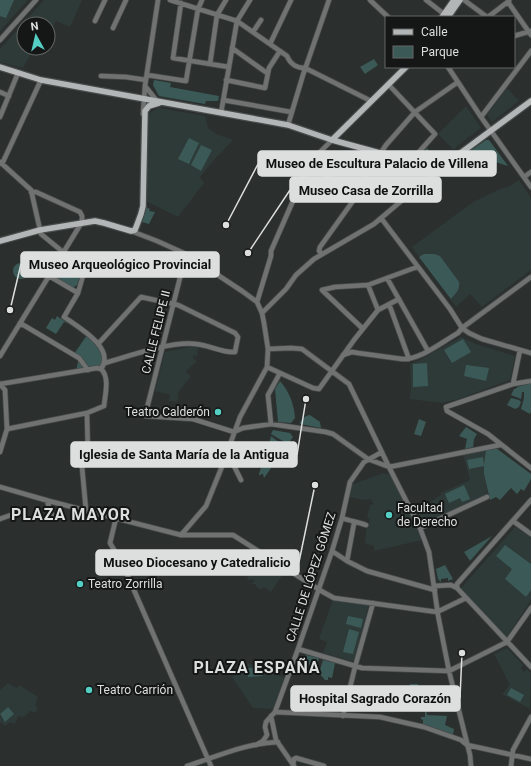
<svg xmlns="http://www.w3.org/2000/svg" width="531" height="766" font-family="Roboto,sans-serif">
<rect width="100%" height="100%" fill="#2b2f2e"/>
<path fill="#2e3a38" d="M0 0H28L0 31Z
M44 0H82L70 27 56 21 48 35V24H24V48H34L23 68 0 62V49Z
M507 88 519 101 492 122 487 115Z
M466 106 481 128 457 146 454 150 438 134Z
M159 108 205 116 208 128 216 134 233 140 219 155H218L200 177 204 183 178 217 146 201 149 113Z
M519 180 531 198V270L482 307 470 294 456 307 412 247 473 202 500 189 508 187Z
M461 337 476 344 515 356 510 380 456 400 442 403 410 399 411 384 410 364 420 360Z
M189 347H198L197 356 193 355V357L197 362 190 367 186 372 191 376 177 394 179 396 177 402 169 401 170 395 155 391 165 352Z
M486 450 484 474 488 495 421 524 417 515 421 513 420 511 425 509 424 506 441 495 440 493 470 480 463 454Z
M383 473 390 475 417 526 422 540 374 551V546L365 543 367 523 369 524 370 519 367 518 370 505 373 504 371 499 363 500 349 497 351 485Z
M515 527 531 538V600L506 638 461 588Z
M263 556 285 571 271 592 264 587 261 590 257 587 255 584 253 585 252 583 255 581 251 579 249 580 247 578 248 575 246 574Z
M333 599 369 604 354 660 352 661 323 653 327 642 319 639Z
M507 648 523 665 521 668 524 672 527 669 531 674 530 709 502 694 510 685 494 654Z
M256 661 263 668 264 667 284 678 273 709 253 708 232 677 248 663 252 665Z
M6 682 17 688 19 685 38 697 35 706 38 707 36 713 30 711 24 717 18 716 15 724 10 722 5 726 1 722 0 723V716L5 721 8 707 0 714V690L7 684Z"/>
<path fill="#3b5a57" d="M0 0H14L6 18 0 16Z
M374 59 378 65 365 74 360 67Z
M154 80 171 83 170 87 219 96 218 101H206L205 104 159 96 153 85Z
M189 138 199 143 189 164 178 159Z
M486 140H489L508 166 467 153Z
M201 145 212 150 201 171 191 165Z
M427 148 438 163 418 158Z
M146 207 150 209 149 211 155 212 149 224 142 222Z
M424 254H434L440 256 459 282C460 290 456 293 451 299L419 257Z
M66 256 84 266 77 285 73 288 54 277Z
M13 271a8 8 0 1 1 16 0a8 8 0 1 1-16 0Z
M57 316 67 323 64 322 56 334 46 328 52 318 55 320Z
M87 335 95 341 104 359 101 367 76 371 79 357 74 354Z
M463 339 471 352 452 363 444 350Z
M427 363 428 386 413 387V364Z
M466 365 489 368 486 381 464 376Z
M280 381C289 391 294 404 295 418L291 423 278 422 275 389Z
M531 383V411L530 414 521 409 524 398V392H522L521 399 511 395 514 389 517 388V387Z
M511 398 519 400 521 402 519 407 515 409 507 405Z
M310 415 320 422 321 428 300 424C300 420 306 415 310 415Z
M419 419 426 422 421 436 414 434Z
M466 427 477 434 474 439 473 447 465 449 467 439 459 436Z
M273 430 290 433 293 437 288 444 271 434Z
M271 436 285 447 277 459 267 453Z
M496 448 531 474V479L524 491 521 489 517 494 511 488 500 500 496 497 490 500 484 474V466L469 469 467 460 483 457 484 465 486 450Z
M265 454 276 461 264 478 263 474H261L260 476 259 474Z
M464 485 470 499 462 502 460 498 449 503 445 494Z
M492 536 470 561 464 552Z
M505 545 531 564V590L526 597 505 579 512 569 496 556Z
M445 565 453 579 448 581V578L441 579V582L438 579 436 569Z
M348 616 363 619 361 628 346 624Z
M349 629 359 632 353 654 343 652Z
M306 655 319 658 315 672 303 675 306 666 301 664Z
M323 660 335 663 332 678 328 677V680H325L319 673Z
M247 668H262L263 676 248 677Z
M410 684H418V705H401V686H410Z
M511 688 524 695 520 702 507 695Z
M8 707 14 714 5 722 0 714Z
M425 708H426L427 715 447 716 445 725 454 729 453 735 423 724V720L421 719V717H425Z"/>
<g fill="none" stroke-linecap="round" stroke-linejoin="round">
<g stroke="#474b4a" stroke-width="6">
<path id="minor" d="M170 0 237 21 287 56C290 64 297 68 305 68L371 101
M370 0 388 17
M426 0 444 14
M464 0 487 17
M508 2 531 35
M181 3 173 58 229 67
M488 17 509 1
M95 21 105 0
M113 28 126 0
M253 32 261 20
M514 36 531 31
M0 40 36 0
M270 44 291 0
M232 48 267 73
M210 64 217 15 226 0
M448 67 481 117 531 187
M147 75 186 81 198 9 202 0
M101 76 126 77 146 80
M226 80 265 88 269 68 280 51
M388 84 435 134 410 162
M145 86 157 101
M0 92 9 96
M223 100 291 112
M221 113 237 21 250 0
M143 114 145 86 158 0
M0 117 18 73
M481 117 531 51
M288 125 303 75 329 0
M0 162 31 190 41 234 63 252 86 265 78 293 64 317C78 327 116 348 101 369
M310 162 353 195
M2 164 41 80
M524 177 531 172
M381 218 450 309 462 328 469 333 482 339 531 353
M131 231 157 241 186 254 242 291 257 302 262 313 264 323 268 349 267 367 240 417 223 464 206 506 181 535
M186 254 185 258 145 416 193 419 234 432
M322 254 319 251 320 247 353 201V195L386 145 415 112 458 82
M49 276 78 293
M387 278 428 351
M368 285 378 310
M322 290 335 287 368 285 417 267
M322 290 362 328
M257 302 271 256V251L310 162 332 140
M389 304 409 359
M262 313 286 289 296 275 314 259 374 224 439 169
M20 323 79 358 88 370
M98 344 141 297 178 305 235 333 238 337 235 352C222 353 209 345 196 344 171 341 129 356 105 363
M268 349 291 348 302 349 349 384 389 467 420 528 429 552 438 615 449 671 470 755 471 766
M343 355 352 352 358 353 402 359C420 360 442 342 458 333L462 328 531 277
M0 356 82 222V216L80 212 36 192H31
M267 367 313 388 319 389 354 340 378 310 399 299
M531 381 513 384 446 407 447 411 488 434 531 468
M0 384 97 368 101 369
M0 384 5 390 7 429 0 452
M513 384 520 350
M87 413 88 457
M271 424 268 395 280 373
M7 429 87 413 104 406C105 395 110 377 101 369
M234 432 243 428 271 424 326 432 333 434 368 459 389 467 500 445
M88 457 135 451 134 457H151L184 461 226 454
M224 460 233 464 241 480
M0 487 49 501 181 535H233L323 592 334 598 437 612
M47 501 53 518
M86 510 82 467 88 457
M116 518 110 543 123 565 211 766
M342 518C350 521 358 522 366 525
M0 519 11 515
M513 521 531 534
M420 528 487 497
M332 551 347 561 367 571 435 590
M347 561 354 523
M434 586 451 585 457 588 531 667
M457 588V584L531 500
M437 612 466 598
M298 649 362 668 449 671 507 642 531 608
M275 712 380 717 424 727 461 740 467 745 531 759
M271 716 276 740 294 766
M343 716 355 667 373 603
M256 745 263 741 267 735 265 727 266 722 275 712 298 649 332 551 342 518 350 482 364 462 382 452
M187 766C216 757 246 743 278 742
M293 766 294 759 296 758 324 766
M511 766 513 750 531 717"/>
</g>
<g stroke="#474b4a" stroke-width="8">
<path id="major" d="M442 17 454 0
M448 17 460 0
M0 67 41 80 288 125 332 140 439 169 531 101
M332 140 406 67
M0 241 40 230 95 221 104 223 131 231 135 230 141 214 143 206 145 111 149 106 159 103"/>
</g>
<use href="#minor" stroke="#707272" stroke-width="4.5"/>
<use href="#major" stroke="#b2b6b6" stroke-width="5.5"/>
</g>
<g fill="#55cec4" stroke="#151716" stroke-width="1.5">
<circle cx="218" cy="412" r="4"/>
<circle cx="389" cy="515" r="4"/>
<circle cx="80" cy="584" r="4"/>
<circle cx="89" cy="690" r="4"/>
</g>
<g text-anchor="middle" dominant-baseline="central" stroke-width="4" stroke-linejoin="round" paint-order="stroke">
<g font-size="12" fill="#dddfdf" stroke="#151716">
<text transform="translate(156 332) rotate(-76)">CALLE FELIPE II</text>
<text transform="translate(311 577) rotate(-72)">CALLE DE LÓPEZ GÓMEZ</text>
</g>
<g font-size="12" fill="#dddfdf" stroke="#151716" text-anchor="start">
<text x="210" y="412" text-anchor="end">Teatro Calderón</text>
<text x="397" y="508">Facultad<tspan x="397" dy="14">de Derecho</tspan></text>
<text x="88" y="584">Teatro Zorrilla</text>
<text x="97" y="690">Teatro Carrión</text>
</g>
<g font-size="16" font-weight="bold" letter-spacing="1" fill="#dddfdf" stroke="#151716">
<text x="71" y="514">PLAZA MAYOR</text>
<text x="257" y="667">PLAZA ESPAÑA</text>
</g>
</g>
<path fill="none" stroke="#dddfdf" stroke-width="1.5" d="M226 225L258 164M248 253L290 190M10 310L21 264M306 399L297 455M315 485L299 562M462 653L460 698"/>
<g fill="#dddfdf" stroke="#151716" stroke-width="1.5">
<circle cx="226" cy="225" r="4"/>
<circle cx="248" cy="253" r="4"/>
<circle cx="10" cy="310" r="4"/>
<circle cx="306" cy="399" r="4"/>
<circle cx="315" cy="485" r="4"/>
<circle cx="462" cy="653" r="4"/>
</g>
<g fill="#dddfdf" stroke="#dddfdf" stroke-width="1.5">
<rect x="258" y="151" width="238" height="25" rx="4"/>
<rect x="290" y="177" width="151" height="25" rx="4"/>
<rect x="21" y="252" width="198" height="25" rx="4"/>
<rect x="71" y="442" width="226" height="25" rx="4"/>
<rect x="96" y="550" width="203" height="25" rx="4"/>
<rect x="291" y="686" width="169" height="25" rx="4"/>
</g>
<g font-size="13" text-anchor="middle" font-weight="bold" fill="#111">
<text x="377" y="168">Museo de Escultura Palacio de Villena</text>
<text x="366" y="195">Museo Casa de Zorrilla</text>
<text x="120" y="269">Museo Arqueológico Provincial</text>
<text x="184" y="459">Iglesia de Santa María de la Antigua</text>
<text x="197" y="567">Museo Diocesano y Catedralicio</text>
<text x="375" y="703">Hospital Sagrado Corazón</text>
</g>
<rect x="385" y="16" width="130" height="52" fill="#151716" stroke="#656766"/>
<rect x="393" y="29" width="20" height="6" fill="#b2b6b6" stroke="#656766"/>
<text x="421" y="36" font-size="12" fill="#dddfdf">Calle</text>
<rect x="393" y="46" width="20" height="12" fill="#3b5a57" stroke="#656766"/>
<text x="421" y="56" font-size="12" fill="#dddfdf">Parque</text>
<g transform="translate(36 36) rotate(352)"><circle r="19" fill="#151716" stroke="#656766"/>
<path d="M0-3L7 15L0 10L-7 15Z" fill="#55cec4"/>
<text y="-6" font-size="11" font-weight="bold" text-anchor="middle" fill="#dddfdf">N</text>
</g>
</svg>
